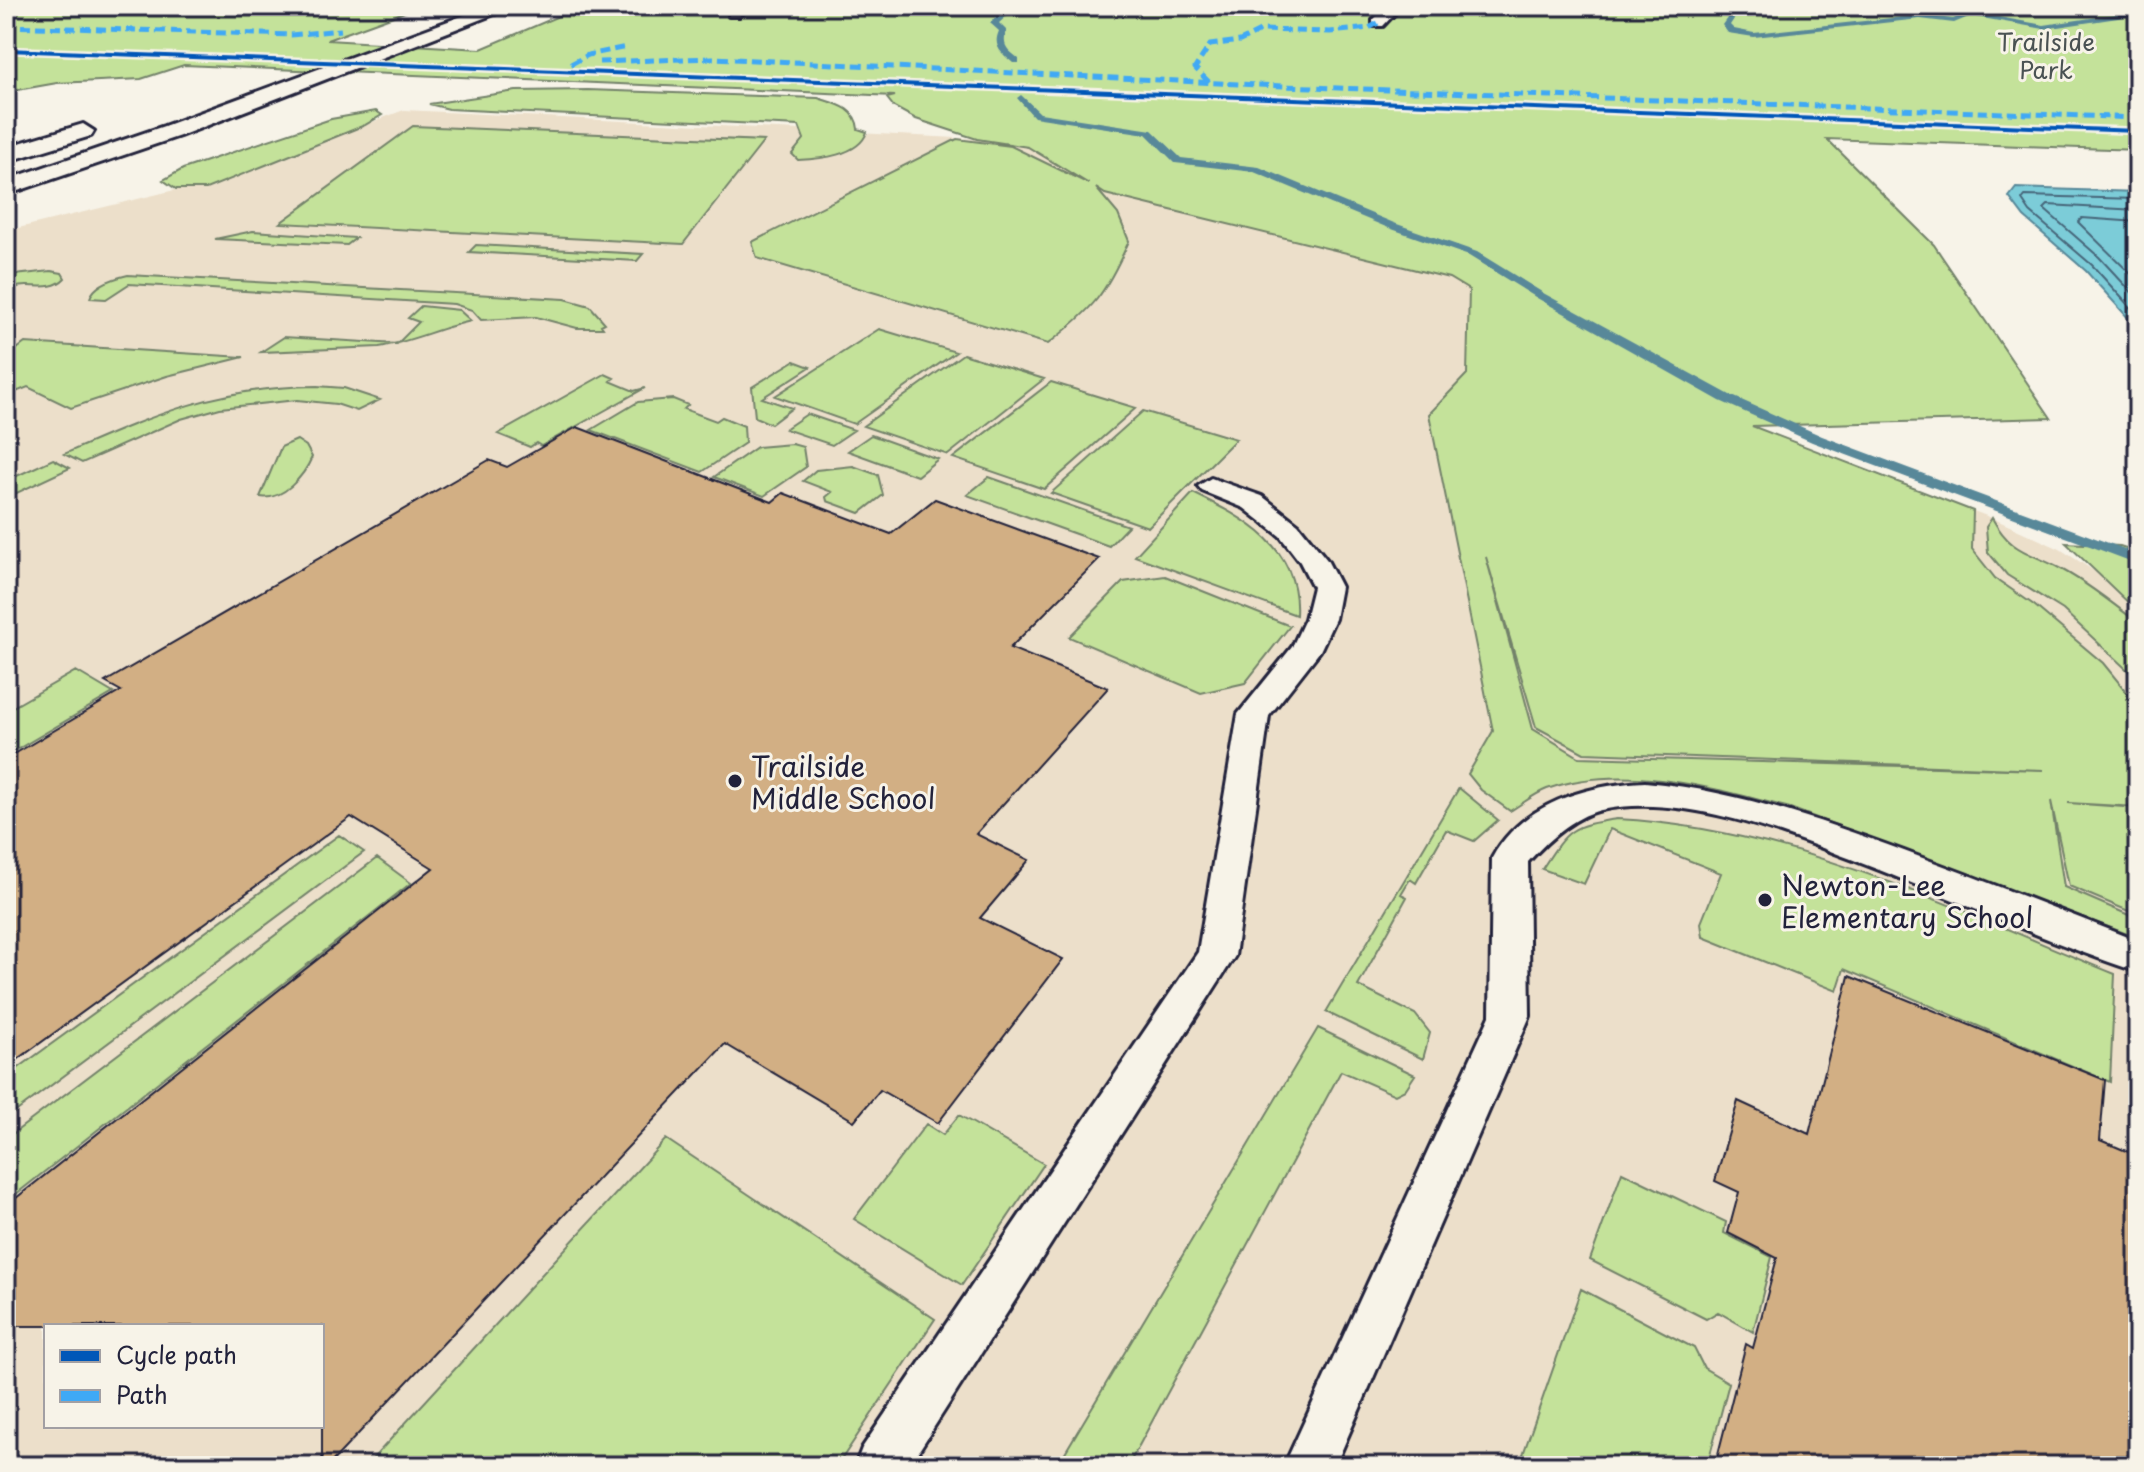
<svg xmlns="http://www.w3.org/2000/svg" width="2144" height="1472" font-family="'Playpen Sans',sans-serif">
<rect width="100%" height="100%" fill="#f7f3e8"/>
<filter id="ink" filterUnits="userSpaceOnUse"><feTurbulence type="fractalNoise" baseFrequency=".0125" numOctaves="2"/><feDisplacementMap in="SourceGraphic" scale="16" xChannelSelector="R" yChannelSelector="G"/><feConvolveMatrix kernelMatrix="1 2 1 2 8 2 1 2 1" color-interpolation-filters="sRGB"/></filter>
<g filter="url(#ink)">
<path fill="#ecdfca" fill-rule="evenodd" d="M404 110 977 139 1028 147 1105 194 1449 278 1469 290 1467 374 1750 426 1992 518 2060 549 2102 576 2138 612V1466H6V231L224 178ZM46 1326H322V1426H46Z"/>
<path fill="#c4e29a" stroke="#73826a" stroke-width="2" fill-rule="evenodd" d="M6 6H421L327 40 481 49 582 6H2138V150L1827 139 1934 245 2051 418 1752 426 1973 511 1972 549 1995 578 2034 605 2103 663 2138 706V807L2068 803 2138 808V915L2069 886 2051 801 2064 887 2138 919V938L1790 808C1715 788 1623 762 1547 789 1534 794 1522 804 1510 811L1481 790 1468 774 1493 731 1429 414 1467 374 1469 290 1449 278 1105 194 1096 188 1118 214 1129 241C1105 295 1094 308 1048 344L757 258 752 242 957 139 1011 146 1089 184 1028 147 977 139 916 119 894 107 887 98 895 96 184 65 141 79 57 83 6 92ZM1486 557 1536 727 1584 753 2044 770 1579 757 1533 729Z
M588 90 818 98C836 104 856 107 858 129L867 132C859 156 819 159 798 160L792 154 804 139 799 126 449 109 429 104 516 91Z
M376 111 382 115 365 125 206 189H176L163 180 183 169 331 119Z
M413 126 764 141 683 244 280 223Z
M253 231 356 238 347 245 215 239Z
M476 245 643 254 637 261 469 252Z
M51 271 62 273 65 278C49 295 25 279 6 291V276Z
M128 275 565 299 590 306 605 323 601 325 603 328H577L536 317 481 320 472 310 454 304 129 284 106 299 90 298C94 284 115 278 128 275Z
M421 306 459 310 471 321C439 328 410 342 379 347L261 352 284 337 397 344 419 322 408 318Z
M879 329 956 352 854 424 775 396Z
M25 343 243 357H244L167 376 71 408 28 387 6 396V357Z
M963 354 1044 379 948 455 863 426Z
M794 361 810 367 762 398 792 408 771 424 755 417 752 387Z
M605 374 614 378 610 381 634 391 645 388 541 446 536 443 530 447 498 434Z
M1051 382 1136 408 1044 489 953 458Z
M317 386 344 388 380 400 357 411 336 404 297 400 220 408 181 419 82 463 64 454C154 415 216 387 317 386Z
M673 399 688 405 684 409 716 421 722 417 744 426 745 443 702 472 591 430 638 402Z
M1143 411 1236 439 1148 527 1051 493Z
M807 414 854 430 832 445 785 429Z
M871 435 938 459 917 476 848 451Z
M297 440 306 446 312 457C304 476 283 501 260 497L281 447Z
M792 444 803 447 806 467 764 496 714 477 757 447Z
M53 459 70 468 6 498V481Z
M853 466 878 475 883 495 860 513 827 501 826 497 832 492 803 481 816 470Z
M989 477 1128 526 1109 546 967 495Z
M1193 493C1246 519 1300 547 1296 615L1135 556Z
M1992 518C2012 554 2028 551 2061 569 2087 583 2114 604 2138 623V680L2063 610 2007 575 1988 552 1986 527Z
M2066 543 2120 546 2138 552V612Z
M1165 576 1290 626 1245 683 1201 693 1069 637 1123 582Z
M76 671 113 693 6 756V711Z
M1459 788 1498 820 1474 841 1446 830 1416 883 1410 879 1401 894 1407 897 1358 986 1415 1014 1430 1033 1423 1059 1326 1012Z
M1617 819C1792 828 1955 909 2115 974L2110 1082 1844 969 1837 991 1703 937 1701 923 1721 873 1610 829 1584 884 1542 869C1568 829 1569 826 1617 819Z
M339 835 364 852 6 1119V1077Z
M377 858 411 883 6 1202V1139Z
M1318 1028 1415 1075 1405 1090 1395 1095 1341 1071 1128 1466H1057Z
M959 1115 1044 1164 962 1285 854 1219 926 1124 943 1135Z
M666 1139 935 1319 837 1466H366Z
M1622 1172 1726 1222 1724 1233 1772 1257 1753 1332 1718 1312 1706 1319 1590 1260Z
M1581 1289 1694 1348 1704 1368 1729 1383 1707 1466H1519Z"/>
<path fill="#7cccd8" stroke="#588899" stroke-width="2" d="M2016 188 2138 192V329L2086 271 2024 217 2009 197Z"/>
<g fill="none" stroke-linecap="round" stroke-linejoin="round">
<path stroke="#46667a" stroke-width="2" d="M2138 199 2025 196 2022 200 2030 212 2092 265 2138 316
M2138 210 2048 205 2044 209 2099 257 2138 299
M2138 222 2082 218 2078 222 2138 281"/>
<path fill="#588899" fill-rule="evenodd" d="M992 6 1010 8 1009 14 999 23 1007 31C1001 46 1008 50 1019 59V63H1013C1002 53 992 47 999 31L990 23 1002 10Z
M1720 6H1729L1738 13 1730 25 1734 29 1754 33 1920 15 1953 19 1970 12 2044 25 2138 11V15L2044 29 1971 16 1954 23 1920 19 1754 37 1728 33 1722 25 1730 14Z
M1021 95 1040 113 1152 130 1181 158 1259 167 1394 223 1477 252 1545 294 1730 395 1822 436 2138 554V564L1812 442 1720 401 1537 298 1469 256 1386 227 1254 172 1175 163 1146 134 1034 117 1017 98Z"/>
</g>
<path fill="#d2af84" stroke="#22223b" stroke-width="2" d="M577 427 772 502 783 493 891 534 935 499 1099 559 1010 648 1108 688 976 834 1029 860 980 918 1063 959 938 1123 880 1090 854 1121 725 1044 328 1466H322V1326H6V1206L433 868 351 817 6 1068V759L121 691 105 682 489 460 507 467Z
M1849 976 2105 1080 2100 1140 2138 1156V1466H1715L1746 1344 1753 1348 1777 1258 1728 1233 1739 1192 1715 1181 1738 1101 1809 1134Z"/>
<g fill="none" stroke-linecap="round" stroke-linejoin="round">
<g stroke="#22223b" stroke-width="6">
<path id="lane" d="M736 6H753L739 16H729V10Z
M1387 6H1402L1383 26H1373V20Z
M1211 478 1262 496 1298 524 1327 560 1341 587 1335 619 1320 651 1269 716 1235 956 909 1466H855L862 1448 1198 952 1238 714 1292 647 1305 619 1313 587 1300 562 1280 536 1244 508 1202 491 1198 486Z
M1645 782C1735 790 1819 820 1904 851 1982 880 2060 910 2138 941V972C2044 941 1953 898 1861 863 1786 834 1682 792 1601 810 1572 817 1547 841 1528 862L1530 1016 1335 1466H1284L1490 1016 1492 858C1522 803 1587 785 1645 782Z"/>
</g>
<g stroke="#22223b" stroke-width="6">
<path id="secondary" d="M489 6H515L180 136 6 195V180L164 126Z
M83 124 94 131 91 136 6 162V147Z"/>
</g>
<use href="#lane" fill="#f7f3e8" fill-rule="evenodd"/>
<use href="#secondary" fill="#f7f3e8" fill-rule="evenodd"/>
<path stroke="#3fa9f5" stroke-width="5" stroke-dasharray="10 5" stroke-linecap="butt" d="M6 26 291 35 341 30
M599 62 713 58 1257 85 2138 118
M571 64 588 55 627 47
M1209 82 1195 68 1210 45 1240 41 1262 30 1330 32 1369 28 1378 23"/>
<g stroke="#f7f3e8" stroke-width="5">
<path id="cycleway" d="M6 48 2138 129V133L6 52Z"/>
</g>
<use href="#cycleway" fill="#0057b8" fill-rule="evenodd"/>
</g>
</g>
<g fill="#22223b" stroke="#f7f3e8" stroke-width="3">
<circle cx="735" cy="781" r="8"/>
<circle cx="1765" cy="900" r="8"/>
</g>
<g text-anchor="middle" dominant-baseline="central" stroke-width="6" stroke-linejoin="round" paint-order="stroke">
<g font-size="24" fill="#4a5253" stroke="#f7f3e8">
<text x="2046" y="41">Trailside<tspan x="2046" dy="28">Park</tspan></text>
</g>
<g font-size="28" fill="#22223b" stroke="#f7f3e8" text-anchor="start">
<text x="751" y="765">Trailside<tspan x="751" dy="32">Middle School</tspan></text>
<text x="1781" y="884">Newton-Lee<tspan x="1781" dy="32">Elementary School</tspan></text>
</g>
</g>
<rect width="2144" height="1472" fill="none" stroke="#f7f3e8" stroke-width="32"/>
<rect x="16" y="16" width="2112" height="1440" fill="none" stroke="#22223b" stroke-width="3" filter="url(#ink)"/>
<rect x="44" y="1324" width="280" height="104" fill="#f7f3e8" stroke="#a29fa3" stroke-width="2"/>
<rect x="60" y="1350" width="40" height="12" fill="#0057b8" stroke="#a29fa3" stroke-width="2"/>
<text x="116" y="1364" font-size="24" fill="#22223b">Cycle path</text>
<rect x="60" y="1390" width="40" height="12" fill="#3fa9f5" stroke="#a29fa3" stroke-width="2"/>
<text x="116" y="1404" font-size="24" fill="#22223b">Path</text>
</svg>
